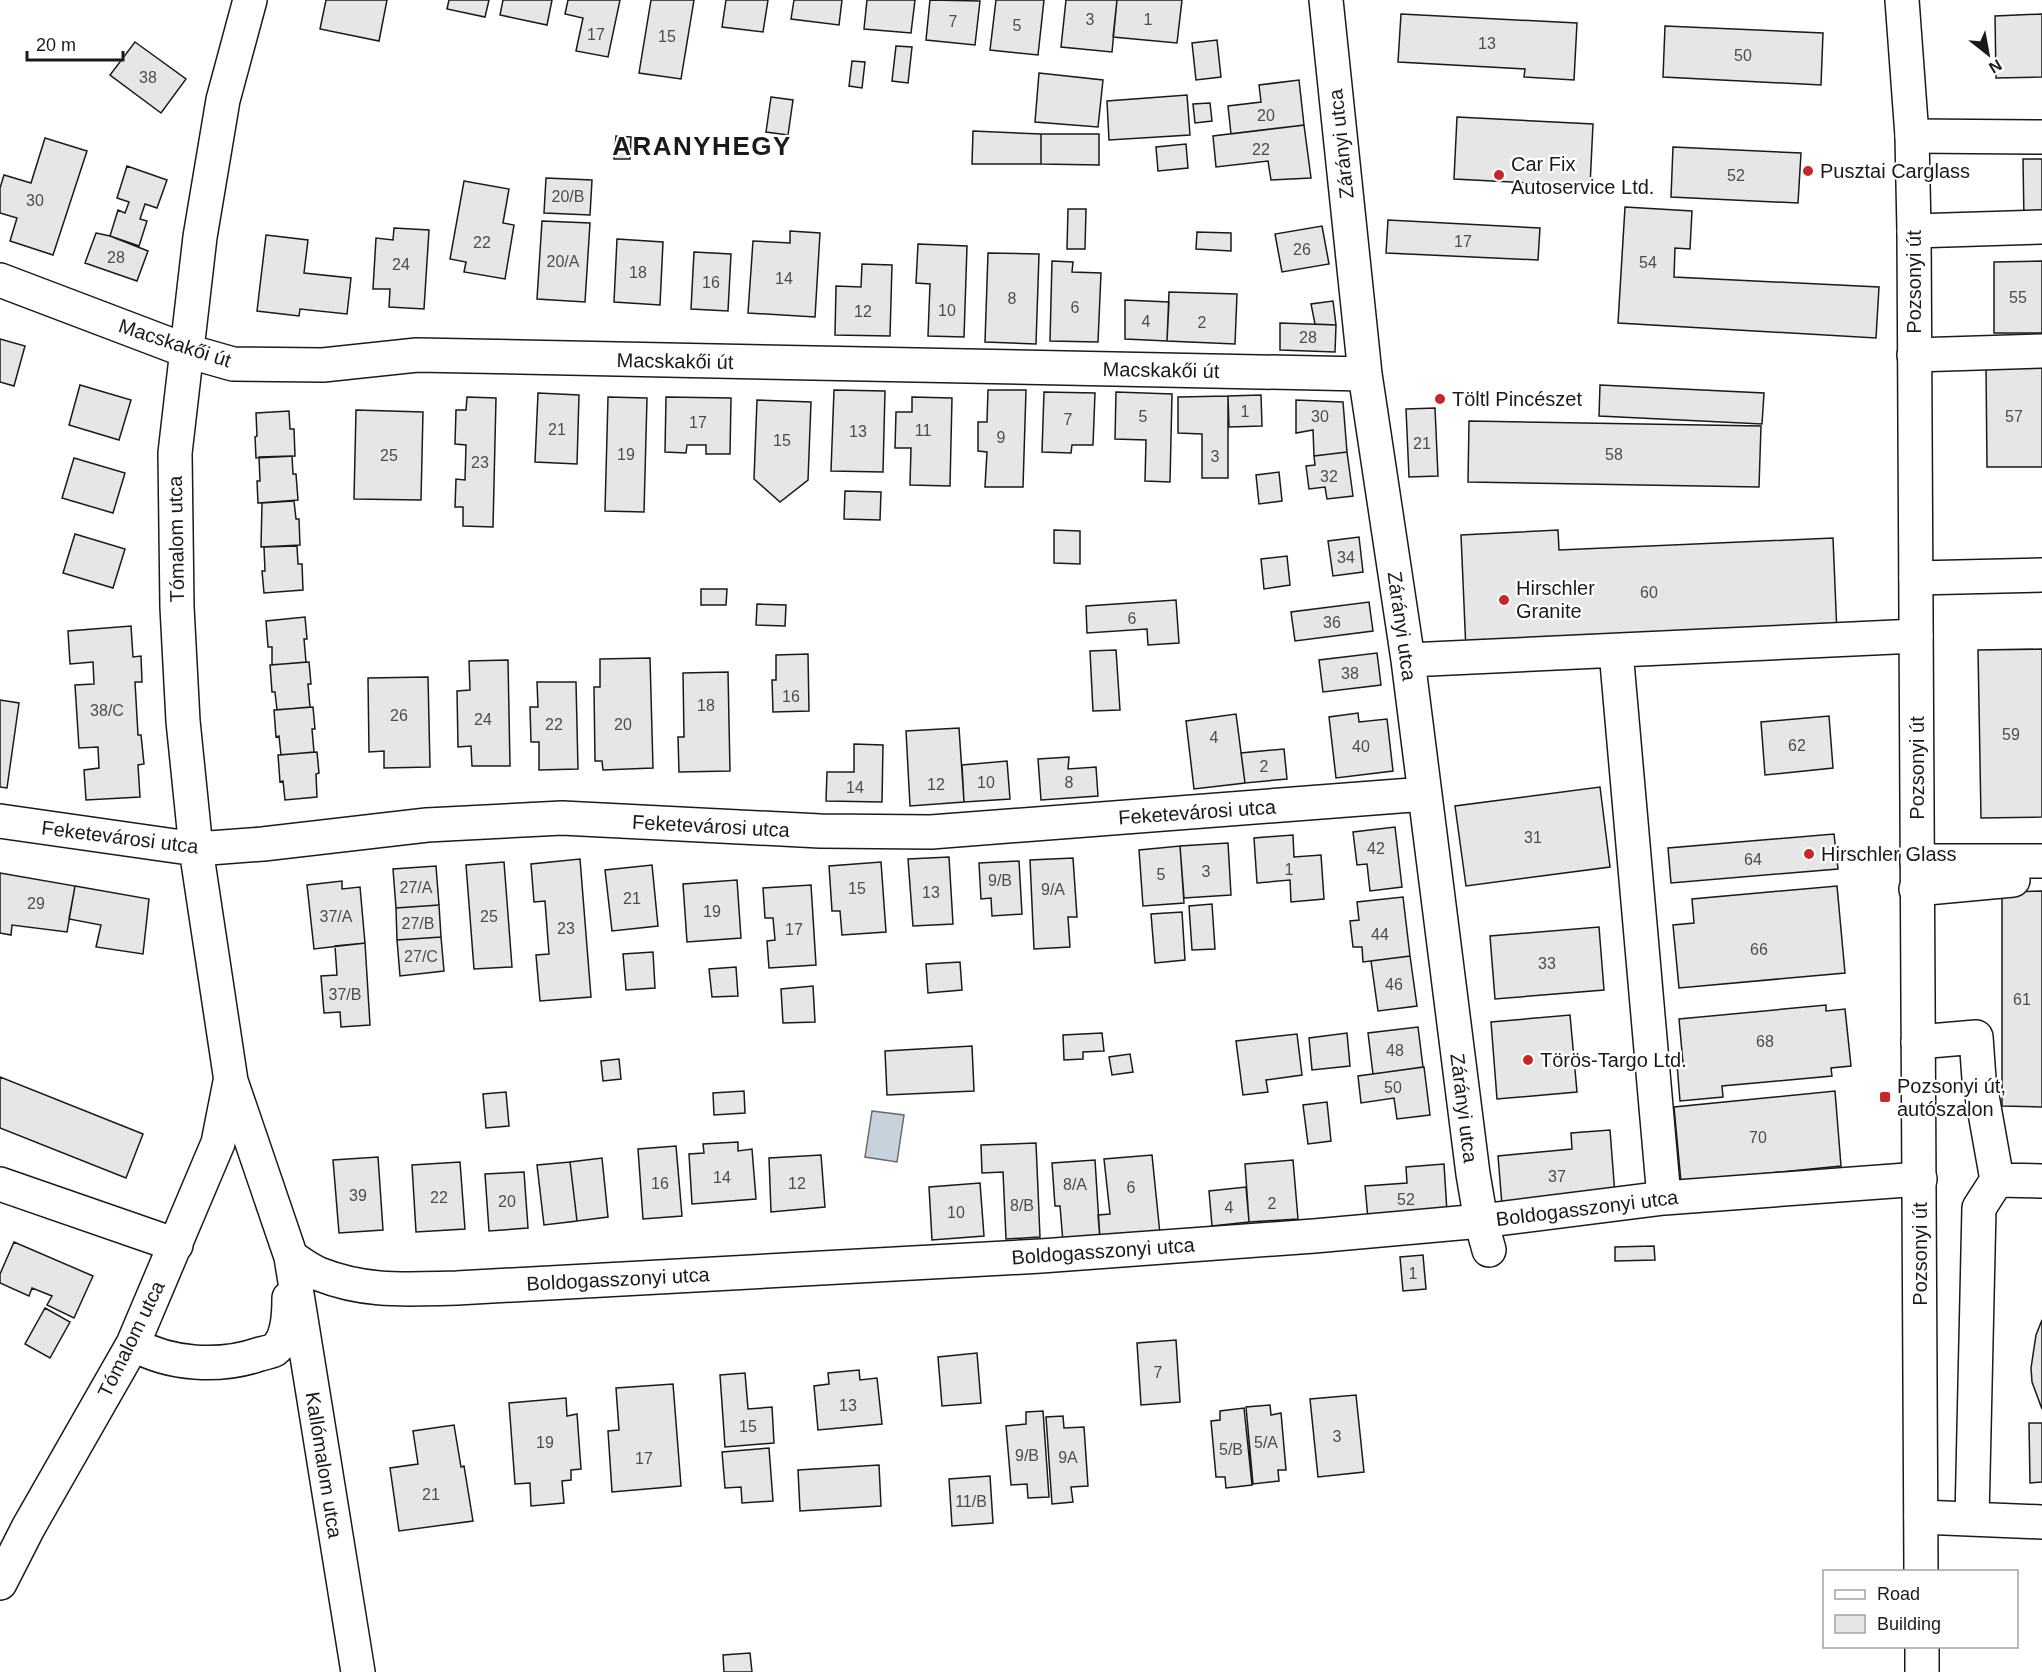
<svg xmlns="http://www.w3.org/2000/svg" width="2042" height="1672" font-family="Helvetica,sans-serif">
<rect width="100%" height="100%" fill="#fff"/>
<path fill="#c6d2dc" stroke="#6a6a6a" stroke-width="1.5" d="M872 1111 904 1115 897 1162 865 1157Z"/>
<path fill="#e6e6e6" stroke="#1a1a1a" stroke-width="1.5" d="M326 0H387L379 41 320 29Z
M449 0H489L485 17 447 9Z
M503 0H552L547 25 500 15Z
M568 0H620L608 57 576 51 583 18 565 14Z
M651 0H694L681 79 639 73Z
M726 0H768L763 32 722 27Z
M794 0H842L839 25 791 19Z
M867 0H915L911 33 864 29Z
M930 0 980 1 975 45 926 40Z
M996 0H1044L1038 55 990 50Z
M1066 0H1117L1112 52 1061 47Z
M1117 0H1182L1177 43 1113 37Z
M1401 14 1577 23 1574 80 1524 77 1525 69 1398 62Z
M2042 14V77L1996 78 1995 16Z
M1665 26 1823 33 1821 85 1663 77Z
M1217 40 1221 77 1196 80 1192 43Z
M135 42 186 79 161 113 110 75Z
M896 46 912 47 908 83 892 81Z
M852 61 865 62 862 88 849 86Z
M1039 73 1103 80 1098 127 1035 122Z
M1299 80 1304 125 1231 134 1228 106 1261 102 1259 85Z
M1187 95 1190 135 1109 140 1107 101Z
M771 97 793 100 788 135 766 132Z
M1210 103 1212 121 1195 123 1193 104Z
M1457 117 1593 124 1590 186 1454 179Z
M1304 125 1311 178 1271 180 1268 161 1216 167 1213 136Z
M973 131 1041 134V164H972Z
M1041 134H1099V165L1041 164Z
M616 136 631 137 630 159H614Z
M45 138 87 151 53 255 10 241 17 218 0 213V188L4 175 31 183Z
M1186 144 1188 168 1158 171 1156 147Z
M1673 147 1801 153 1798 203 1671 197Z
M2023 159H2042V221H2024Z
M127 166 167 180 157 208 145 204 140 219 147 221 139 246 110 236 118 210 125 213 129 202 117 198Z
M546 178 592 180 590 215 544 213Z
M464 181 509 189 503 223 514 225 505 279 464 272 466 262 450 259Z
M1625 207 1692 211 1690 249 1675 248 1674 277 1879 287 1876 338 1618 323Z
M1068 209H1086L1085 249H1067Z
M1388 220 1540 228 1538 260 1386 253Z
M542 221 590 223 585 302 537 299Z
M1322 226 1329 264 1282 272 1275 234Z
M394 228 429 230 424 309 389 307 390 289H373L376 238 393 240Z
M790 231 820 233 815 317 748 313 753 241 790 243Z
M1197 232 1231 233V251L1196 249Z
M96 233 110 236 148 251 137 281 85 263Z
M266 235 308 240 304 273 351 278 347 314 300 309 299 316 257 311Z
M617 239 663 242 660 305 614 302Z
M918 244 967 246 964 337 928 336 930 284 916 283Z
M694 252 731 254 728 311 691 309Z
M988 253 1039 254 1036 344 985 342Z
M1052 261 1073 262 1072 272 1101 273 1098 342 1050 341Z
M2042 261V333H1994V262Z
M862 264 892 265 890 336 835 335 836 286 861 287Z
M1169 292 1237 294 1235 344 1167 341Z
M1125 300 1169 302 1167 341 1125 339Z
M1333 301 1336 325 1315 324 1311 304Z
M1280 323 1336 325 1335 352 1280 350Z
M0 339 25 346 14 386 0 382Z
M2042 365V467H1987L1986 366Z
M80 385 131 400 119 440 69 425Z
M1600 385 1764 393 1762 424 1599 416Z
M834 390 885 391 883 472 831 471Z
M988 390H1026L1023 487H985L987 452 978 451V422H987Z
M1044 392 1095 393 1093 445H1072L1071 453 1042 452Z
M1116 392 1172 394 1170 482 1145 481 1146 440 1115 439Z
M538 393 579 395 577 464 535 462Z
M1261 395 1262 426 1229 427 1228 396Z
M1228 396V478H1202V434L1178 433V397Z
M467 397 496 398 493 527 463 526V507H455L456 479 465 480 466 445 455 444 456 410H466Z
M608 397 647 398 644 512 605 511Z
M666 397 731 398 730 454H706V445H687L686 453 665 452Z
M912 397 952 398 950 486 910 485 911 448H895L896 412H912Z
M757 400 811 402 808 480 780 502 754 479Z
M1296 400 1343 402 1347 452 1314 456 1313 430 1296 433Z
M1435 408 1438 476 1409 477 1406 409Z
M356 410 423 412 421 500 354 499Z
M289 411 290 429H294L295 456 256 458 255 437 257 436 256 413Z
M1469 421 1761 426 1759 487 1468 482Z
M1347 452 1353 496 1327 499 1325 487 1309 489 1306 466 1315 465 1314 456Z
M292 456 293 474H296L298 500 258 503 257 481H260L259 457Z
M74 458 125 473 113 513 62 498Z
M1279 472 1282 501 1259 504 1256 475Z
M845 491 881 492 880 520 844 519Z
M294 501 296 519H299L300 545 261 547 262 503Z
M1054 530 1080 531V564L1054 563Z
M1558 530 1559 550 1833 538 1837 634 1466 651 1461 535Z
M75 534 125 549 113 588 63 573Z
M1359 537 1363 572 1333 576 1328 541Z
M297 546 298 564H302L303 590 264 593 262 571H265L264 547Z
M1287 556 1290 585 1264 589 1261 559Z
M701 589H727L726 605H701Z
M1176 600 1179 643 1148 645 1147 629 1087 633 1086 606Z
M1369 602 1373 631 1295 641 1291 612Z
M757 604 786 605 785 626 756 625Z
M305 617 307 639H304L306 662 272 665V647H268L266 621Z
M131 626 133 657 141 656 142 682H135L138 735H141L144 764 138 765 140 797 86 800 84 770 99 768 98 747 79 748 75 685 94 684 93 662 70 664 68 631Z
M2042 649V817L1981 818 1978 650Z
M1116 650 1120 710 1093 711 1090 651Z
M1377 653 1381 685 1323 692 1319 660Z
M808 654 809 711 773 712 772 680H776V655Z
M650 658 653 768 603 770 602 761H595L594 687H600V659Z
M508 660 510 766H472L471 746 458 747 457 691 470 690 469 661Z
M309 662 311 684H308L310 707 277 710 275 692H272L270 665Z
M728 672 730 771 679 772 678 737H684L683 673Z
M428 677 430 767 384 768V751L369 752 368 678Z
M537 682H576L578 769 539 770V742H531L530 707H538Z
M0 700 19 703 7 788 0 787Z
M313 707 315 729H312L314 752 281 755 279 736 276 737 274 710Z
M1358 713 1359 722 1387 719 1393 771 1336 778 1329 717Z
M1236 714 1245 783 1194 789 1186 721Z
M1829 716 1833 768 1765 775 1761 722Z
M959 728 964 802 910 806 906 731Z
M854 744 883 745 882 802 826 801 827 772H854Z
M1284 749 1287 779 1245 783 1241 753Z
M317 752 319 773 316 774 317 797 285 800 283 781 280 782 278 755Z
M1069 757 1068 769 1096 767 1098 796 1041 800 1038 759Z
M1007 761 1010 799 964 802 962 765Z
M1600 787 1610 867 1466 886 1455 806Z
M1395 827 1402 887 1370 891 1367 864 1357 865 1353 832Z
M1834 834 1838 869 1671 883 1668 848Z
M1293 835 1294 857 1321 855 1324 899 1291 902 1290 880 1257 883 1254 838Z
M1228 843 1231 895 1184 898 1180 846Z
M1180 846 1184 903 1143 906 1139 850Z
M949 857 953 924 913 926 908 859Z
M1073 858 1077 917H1068L1070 947 1034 949 1030 860Z
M580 859 591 997 540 1001 536 955 549 954 545 901 534 902 531 864Z
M1019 861 1022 914 992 916 991 898 981 899 979 863Z
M504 862 512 967 474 969 466 865Z
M881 862 886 932 842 935 840 911H832L829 866Z
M652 865 658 926 612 931 605 870Z
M436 866 439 905 396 908 393 869Z
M0 873 75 886 67 932 12 925 11 935 0 933Z
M737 880 741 938 687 942 683 884Z
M342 881V889L360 887 365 943 314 949 307 885Z
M811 885 816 965 769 968 767 941 775 940 773 918H765L763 888Z
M75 886 149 899 143 954 96 947 101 925 69 919Z
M1837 886 1845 973 1679 988 1673 925 1694 923 1692 899Z
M2042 891V1107L2002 1106V892Z
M1403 897 1410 956 1363 962 1362 947H1353L1350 921 1359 920 1357 902Z
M1212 904 1215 949 1192 950 1189 906Z
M439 905 441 937 397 940 396 908Z
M1182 912 1185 960 1155 963 1151 914Z
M1599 927 1604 990 1495 999 1490 936Z
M441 937 444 971 400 976 397 940Z
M365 943 370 1025 341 1027 340 1012 324 1013 321 976 337 975 335 946Z
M653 952 655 988 626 990 623 954Z
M1410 956 1417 1006 1378 1011 1371 961Z
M960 962 962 990 928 993 926 964Z
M736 967 738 996 712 997 709 969Z
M813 986 815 1022 783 1023 781 989Z
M1826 1005V1011L1845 1009 1851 1066 1831 1068 1832 1076 1722 1086 1723 1097 1680 1101 1677 1064 1683 1063 1679 1019Z
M1570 1015 1577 1092 1497 1099 1491 1022Z
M1418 1027 1423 1067 1373 1074 1368 1033Z
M1102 1033 1104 1051 1083 1052V1059L1064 1060 1063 1035Z
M1347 1033 1350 1066 1312 1070 1309 1038Z
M1297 1034 1302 1075 1266 1080 1268 1092 1243 1095 1236 1041Z
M972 1046 974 1091 887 1095 885 1051Z
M1130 1054 1133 1072 1112 1075 1109 1057Z
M619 1059 621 1079 603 1081 601 1061Z
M1424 1067 1430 1115 1397 1119 1394 1098 1361 1103 1358 1076Z
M0 1077 143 1134 126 1178 0 1128Z
M744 1091 745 1113 714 1115 713 1093Z
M1835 1091 1841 1166 1681 1182 1674 1107Z
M506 1092 509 1126 486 1128 483 1094Z
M1327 1102 1331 1141 1308 1144 1303 1105Z
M1610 1130 1615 1195 1502 1205 1498 1156 1572 1149 1571 1133Z
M738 1142V1151L752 1149 756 1199 692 1204 689 1154 704 1153 703 1144Z
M1036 1143 1040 1237 1006 1239 1003 1172 982 1173 981 1145Z
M676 1146 682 1216 643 1219 638 1149Z
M821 1155 825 1207 771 1212 769 1158Z
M1152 1155 1160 1234 1100 1239 1098 1215 1110 1214 1104 1159Z
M378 1157 383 1230 339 1233 333 1160Z
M602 1158 608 1217 577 1221 570 1162Z
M1095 1160 1100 1239 1063 1242 1060 1206H1055L1052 1163Z
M1293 1160 1298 1219 1249 1222 1245 1164Z
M460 1162 465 1229 416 1232 412 1165Z
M570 1162 577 1221 544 1225 537 1165Z
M1444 1164 1447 1212 1368 1219 1365 1186 1407 1183 1406 1167Z
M524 1172 528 1228 489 1231 485 1174Z
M980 1183 984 1236 932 1240 929 1187Z
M1246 1187 1249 1222 1212 1226 1209 1191Z
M14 1242 93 1276 74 1318 47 1305 52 1296 32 1288 29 1296 0 1283V1274Z
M1654 1246 1655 1260 1615 1261V1247Z
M1423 1255 1426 1289 1403 1291 1400 1257Z
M45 1308 70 1322 50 1358 25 1344Z
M2042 1320V1409L2032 1382 2031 1368 2036 1335Z
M1176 1340 1180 1402 1141 1405 1137 1343Z
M977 1353 981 1403 942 1406 938 1357Z
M859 1370 860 1380 877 1378 882 1424 818 1430 814 1386 829 1384 828 1373Z
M745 1373 748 1409 772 1407 774 1443 725 1447 720 1375Z
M673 1384 681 1486 612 1492 608 1431 619 1430 616 1388Z
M1356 1395 1364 1472 1318 1477 1310 1399Z
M566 1398 567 1416 577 1414 581 1469 571 1470V1480L562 1481 564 1503 531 1506 530 1483 515 1484 509 1403Z
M1270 1405 1271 1415 1281 1413 1286 1470H1278L1279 1481 1253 1484 1246 1407Z
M1244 1408 1252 1485 1226 1488 1225 1477H1216L1211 1421 1220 1420V1411Z
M1043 1411 1049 1497 1028 1498 1027 1484 1011 1485 1006 1426 1026 1424V1412Z
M1063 1416 1064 1428 1084 1427 1088 1486 1071 1487 1073 1502 1052 1504 1046 1417Z
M2029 1423H2042V1482L2030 1483Z
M454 1425 461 1467 464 1466 473 1521 399 1531 390 1468 418 1464 413 1431Z
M769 1448 773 1501 742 1503 741 1487 725 1488 722 1452Z
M879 1465 881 1506 800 1511 798 1470Z
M990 1476 993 1523 952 1526 949 1479Z
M750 1653 752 1672H724L723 1655Z"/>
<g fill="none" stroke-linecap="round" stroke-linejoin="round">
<g stroke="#1a1a1a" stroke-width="36">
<path id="minor" d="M250 0 223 100 200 237 175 453 177 607 183 721 196 849 231 1081 291 1257 358 1672
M1326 0 1365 374 1408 660 1473 1174 1481 1221 1489 1250
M1912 136 2042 137
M1914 231 2042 227
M0 280 187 351 233 364 323 365 417 355 1365 374
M1914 355 2042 351
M1916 578 2042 575
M1616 651 1664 1198
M1408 660 1916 636
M0 821 196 849 263 844 427 825 562 818 820 831 931 832 1425 794
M1917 861H2042
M1916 889 2013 880
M1918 1042 1976 1037 1979 1079 1997 1180 2042 1181
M0 1184 176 1245
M291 1257C300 1263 309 1270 319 1274 367 1293 407 1289 457 1288L1041 1256 1314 1236 1481 1221 1664 1198 1920 1179
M133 1344C170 1365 220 1368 260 1354 264 1353 270 1352 274 1350 289 1339 289 1314 289 1298
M1921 1517 2042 1522
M1972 1518 1979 1208 1997 1180
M0 1583 28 1528 133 1344 218 1143 230 1082"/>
</g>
<g stroke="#1a1a1a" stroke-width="36">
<path id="major" d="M1902 0 1912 136 1914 231 1921 1572
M1922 1646V1672"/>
</g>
<use href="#minor" stroke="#fff" stroke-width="33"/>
<use href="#major" stroke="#fff" stroke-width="33"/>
</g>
<g fill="#c62828" stroke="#fff" stroke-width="2">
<circle cx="1808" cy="171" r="6"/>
<circle cx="1499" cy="175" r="6"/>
<circle cx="1440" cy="399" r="6"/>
<circle cx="1504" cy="600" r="6"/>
<circle cx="1809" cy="854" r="6"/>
<circle cx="1528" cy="1060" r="6"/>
<rect x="1879" y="1091" width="12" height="12" rx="3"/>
</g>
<g text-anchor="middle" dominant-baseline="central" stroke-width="4.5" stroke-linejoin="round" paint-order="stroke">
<g font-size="16" fill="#4d4d4d">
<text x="1090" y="19">3</text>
<text x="1148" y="19">1</text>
<text x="953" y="21">7</text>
<text x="1017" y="25">5</text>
<text x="596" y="34">17</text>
<text x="667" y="36">15</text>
<text x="1487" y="43">13</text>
<text x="1743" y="55">50</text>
<text x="148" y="77">38</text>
<text x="1266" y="115">20</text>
<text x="1261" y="149">22</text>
<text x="1736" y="175">52</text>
<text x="568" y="196">20/B</text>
<text x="35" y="200">30</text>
<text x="1463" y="241">17</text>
<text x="482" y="242">22</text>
<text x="1302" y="249">26</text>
<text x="116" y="257">28</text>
<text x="563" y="261">20/A</text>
<text x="1648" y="262">54</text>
<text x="401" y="264">24</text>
<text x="638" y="272">18</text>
<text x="784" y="278">14</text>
<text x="711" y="282">16</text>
<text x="2018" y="297">55</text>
<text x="1012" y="298">8</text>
<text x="1075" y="307">6</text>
<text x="947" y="310">10</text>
<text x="863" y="311">12</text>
<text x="1146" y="321">4</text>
<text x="1202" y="322">2</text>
<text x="1308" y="337">28</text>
<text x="1245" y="411">1</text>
<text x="1143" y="416">5</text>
<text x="1320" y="416">30</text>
<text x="2014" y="416">57</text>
<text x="1068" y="419">7</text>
<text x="698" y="422">17</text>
<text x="557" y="429">21</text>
<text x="923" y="430">11</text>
<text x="858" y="431">13</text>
<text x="1001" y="437">9</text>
<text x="782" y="440">15</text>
<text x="1422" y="443">21</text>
<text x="626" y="454">19</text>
<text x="1614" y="454">58</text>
<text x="389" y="455">25</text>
<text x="1215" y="456">3</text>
<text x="480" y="462">23</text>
<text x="1329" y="476">32</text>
<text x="1346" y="557">34</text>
<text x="1649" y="592">60</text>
<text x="1132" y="618">6</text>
<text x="1332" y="622">36</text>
<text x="1350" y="673">38</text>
<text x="791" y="696">16</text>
<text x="706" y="705">18</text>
<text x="107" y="710">38/C</text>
<text x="399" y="715">26</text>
<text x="483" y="719">24</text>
<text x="554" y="724">22</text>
<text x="623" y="724">20</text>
<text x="2011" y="734">59</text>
<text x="1214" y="737">4</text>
<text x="1797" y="745">62</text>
<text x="1361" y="746">40</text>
<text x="1264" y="766">2</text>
<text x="986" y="782">10</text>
<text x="1069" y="782">8</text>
<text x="936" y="784">12</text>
<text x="855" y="787">14</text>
<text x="1533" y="837">31</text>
<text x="1376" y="848">42</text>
<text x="1753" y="859">64</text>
<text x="1289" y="869">1</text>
<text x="1206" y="871">3</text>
<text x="1161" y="874">5</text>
<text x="1000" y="880">9/B</text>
<text x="416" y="887">27/A</text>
<text x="857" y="888">15</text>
<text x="1053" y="889">9/A</text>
<text x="931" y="892">13</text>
<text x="632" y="898">21</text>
<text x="36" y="903">29</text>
<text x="712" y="911">19</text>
<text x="336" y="916">37/A</text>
<text x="489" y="916">25</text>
<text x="418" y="923">27/B</text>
<text x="566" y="928">23</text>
<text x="794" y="929">17</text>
<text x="1380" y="934">44</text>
<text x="1759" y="949">66</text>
<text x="421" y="956">27/C</text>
<text x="1547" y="963">33</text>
<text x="1394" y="984">46</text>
<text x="345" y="994">37/B</text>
<text x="2022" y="999">61</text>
<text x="1765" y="1041">68</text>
<text x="1395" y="1050">48</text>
<text x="1393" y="1087">50</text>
<text x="1758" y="1137">70</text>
<text x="1557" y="1176">37</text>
<text x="722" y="1177">14</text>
<text x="660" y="1183">16</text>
<text x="797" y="1183">12</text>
<text x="1075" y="1184">8/A</text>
<text x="1131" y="1187">6</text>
<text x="358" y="1195">39</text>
<text x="439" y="1197">22</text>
<text x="1406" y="1199">52</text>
<text x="507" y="1201">20</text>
<text x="1272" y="1203">2</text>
<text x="1022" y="1205">8/B</text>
<text x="1229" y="1207">4</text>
<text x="956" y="1212">10</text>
<text x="1413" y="1273">1</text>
<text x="1158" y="1372">7</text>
<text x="848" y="1405">13</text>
<text x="748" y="1426">15</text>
<text x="1337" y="1436">3</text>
<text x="545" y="1442">19</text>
<text x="1266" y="1442">5/A</text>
<text x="1231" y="1449">5/B</text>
<text x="1027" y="1455">9/B</text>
<text x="1068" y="1457">9A</text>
<text x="644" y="1458">17</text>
<text x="431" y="1494">21</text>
<text x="971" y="1501">11/B</text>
</g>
<g font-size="20" fill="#1a1a1a" stroke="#fff">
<text transform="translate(1341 144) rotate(-96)">Zárányi utca</text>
<text transform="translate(1914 282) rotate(-90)">Pozsonyi út</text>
<text transform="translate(175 343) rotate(18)">Macskakői út</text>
<text transform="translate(675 361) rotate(1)">Macskakői út</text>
<text transform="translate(1161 370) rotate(1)">Macskakői út</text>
<text transform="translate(176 539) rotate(-91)">Tómalom utca</text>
<text transform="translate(1402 626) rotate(82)">Zárányi utca</text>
<text transform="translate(1917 768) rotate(-90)">Pozsonyi út</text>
<text transform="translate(1197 812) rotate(-4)">Feketevárosi utca</text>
<text transform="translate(711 826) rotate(3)">Feketevárosi utca</text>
<text transform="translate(120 837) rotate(7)">Feketevárosi utca</text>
<text transform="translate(1464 1108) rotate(83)">Zárányi utca</text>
<text transform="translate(1587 1208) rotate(-7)">Boldogasszonyi utca</text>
<text transform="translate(1103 1251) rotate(-4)">Boldogasszonyi utca</text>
<text transform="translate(1920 1254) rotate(-90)">Pozsonyi út</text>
<text transform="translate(618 1279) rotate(-3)">Boldogasszonyi utca</text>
<text transform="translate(131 1339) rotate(-64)">Tómalom utca</text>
<text transform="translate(324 1465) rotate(81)">Kallómalom utca</text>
</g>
<g font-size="20" fill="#1a1a1a" stroke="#fff" text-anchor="start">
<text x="1511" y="164">Car Fix<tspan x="1511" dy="23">Autoservice Ltd.</tspan></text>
<text x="1820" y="171">Pusztai Carglass</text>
<text x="1452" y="399">Töltl Pincészet</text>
<text x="1516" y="588">Hirschler<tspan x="1516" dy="23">Granite</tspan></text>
<text x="1821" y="854">Hirschler Glass</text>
<text x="1540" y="1060">Törös-Targo Ltd.</text>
<text x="1897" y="1086">Pozsonyi út,<tspan x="1897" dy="23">autószalon</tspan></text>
</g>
<g font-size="26" font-weight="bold" letter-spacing="1.5" fill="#1a1a1a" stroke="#fff">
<text x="702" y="146">ARANYHEGY</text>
</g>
</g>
<rect x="1823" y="1570" width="195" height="78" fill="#ffffff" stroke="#a3a3a3" stroke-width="1.5"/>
<rect x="1835" y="1590" width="30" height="9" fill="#ffffff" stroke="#a3a3a3" stroke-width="1.5"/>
<text x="1877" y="1600" font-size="18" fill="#1a1a1a">Road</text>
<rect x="1835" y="1615" width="30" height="18" fill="#e6e6e6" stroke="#a3a3a3" stroke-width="1.5"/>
<text x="1877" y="1630" font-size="18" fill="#1a1a1a">Building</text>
<g transform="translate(1988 54) rotate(149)" stroke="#ffffff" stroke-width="4.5" paint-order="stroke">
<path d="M0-4.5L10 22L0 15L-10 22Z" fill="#1a1a1a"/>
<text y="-9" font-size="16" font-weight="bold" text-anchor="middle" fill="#1a1a1a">N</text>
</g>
<path d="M27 51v9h96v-9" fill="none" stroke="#1a1a1a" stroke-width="3"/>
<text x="36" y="51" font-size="18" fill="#1a1a1a" stroke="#ffffff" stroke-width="4.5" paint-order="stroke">20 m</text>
</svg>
